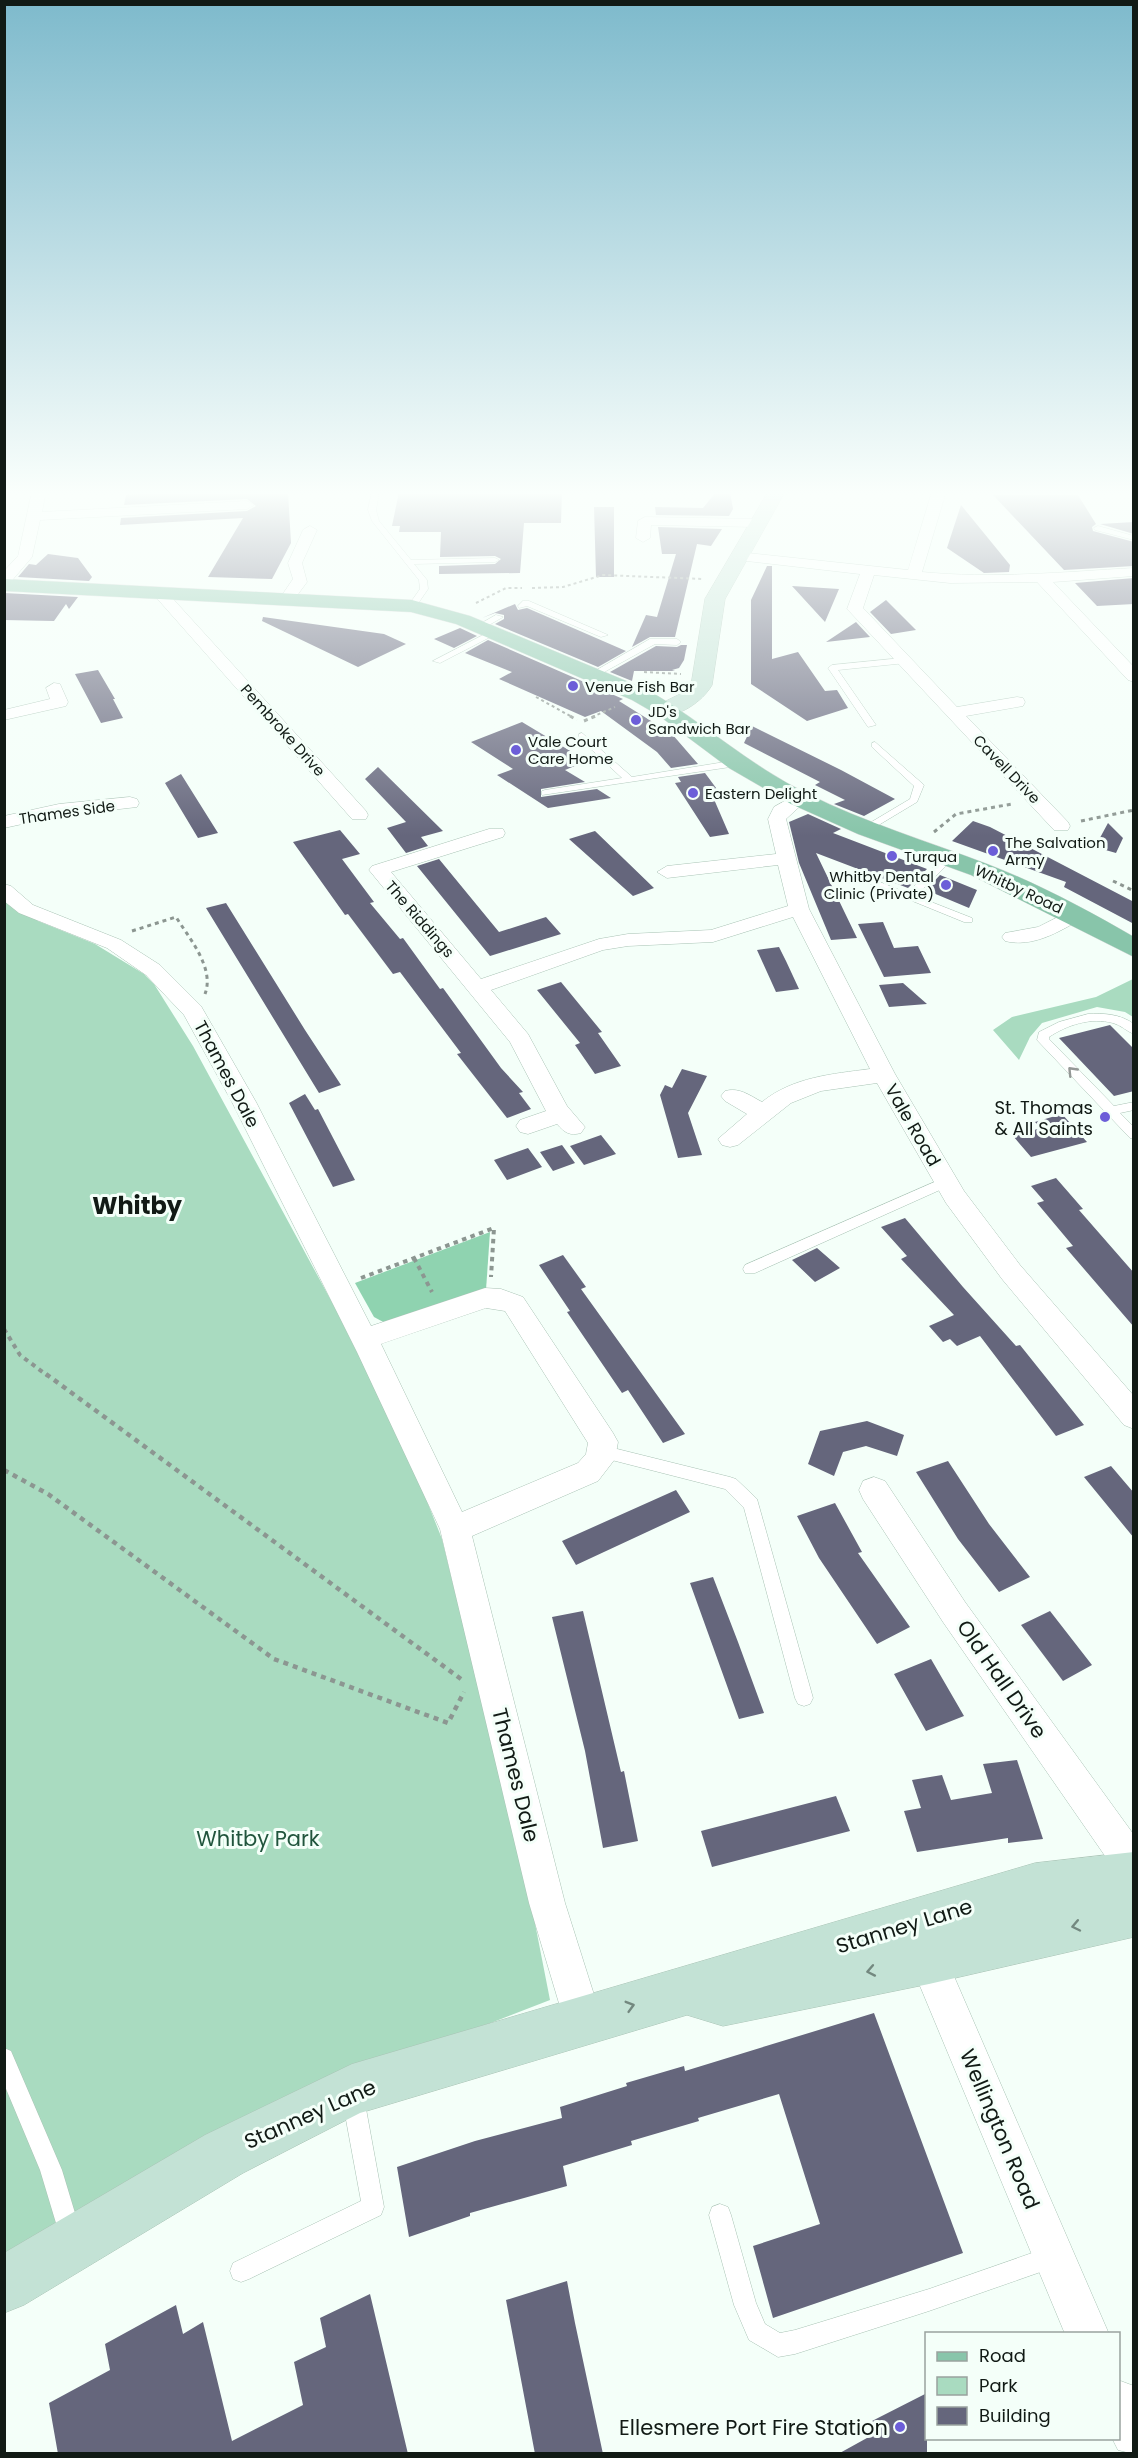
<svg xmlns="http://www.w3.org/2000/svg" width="1138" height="2458" font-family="Poppins,sans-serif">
<rect width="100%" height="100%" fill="#f4fff9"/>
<path fill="#a9dbc0" d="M5 900 38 921 95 944 144 974 154 984 193 1046 359 1352 413 1466 442 1539 531 1903 550 2000 352 2077 5 2268Z
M1133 979V1017L1125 1012 1097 1007 1042 1023 1030 1037 1019 1060 993 1030 1012 1017 1096 997Z"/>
<path fill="#8fd3b0" d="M490 1232 486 1290 387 1324 374 1317 355 1283Z"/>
<path fill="#65667c" d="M167 492H288L291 543 272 579 208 577 243 518 120 525 121 518 247 511 256 506 247 499 124 505 126 495Z
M399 492H562L561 523H524L520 573 439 574V566L495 564 501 559 495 556 440 557 441 532H399L400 526H392Z
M716 492H730L733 509 729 516 656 515 655 507 703 508Z
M993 495H1078L1096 524 1092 527 1093 531 1134 542V566L1064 570Z
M961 505 1010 565 1009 572 984 573 947 548Z
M594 507H614V577H596Z
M1134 522V534L1100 524Z
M658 527 722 529 711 546 697 544 675 637H650L632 647 646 615 657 617 676 554H662Z
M48 554 78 558 92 577 89 581 18 577 29 564 36 565Z
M767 566H772V659L798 652 825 691 837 690 848 708 807 721 751 684V600Z
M1134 578V604L1097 606 1075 583Z
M792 586 839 589 825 622Z
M4 593 78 597 69 609 66 604 54 621 4 620Z
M886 600 916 630 891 634 870 612Z
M515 604 518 610 527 608 626 651 598 667 495 624 504 619V615L495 613 482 618Z
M263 617 384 634 406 644 358 667 262 621Z
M856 622 870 637 826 642Z
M460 628 477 636 454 648 434 639Z
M488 640 623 699 619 701 672 734 698 764 671 768 657 752 601 711 585 717 499 679 512 672 465 653Z
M681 645H687L684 660 679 668 672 670 675 671H634L632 681 610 672 656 646 677 647Z
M98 670 115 699H113L123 718 101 723 75 674Z
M522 722 587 761 565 770 585 782 541 789V797L597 789 611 798 548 808 497 775 513 769 471 742Z
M752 726 841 770 895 799 864 816 834 804 845 800 815 785 820 782 744 743Z
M378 767 443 831 421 837 428 846 406 853 387 828 406 822 365 779Z
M705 773 722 796 713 797 729 834 710 837 675 783 681 782 678 777Z
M181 774 218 833 198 838 165 783Z
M808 814 841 829 833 833 927 869 908 888 816 853 857 938 831 940 799 863 789 822Z
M973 821 990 827 1134 902V924L1064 887 1066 882 952 841Z
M1108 823 1123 838 1116 853 1095 847Z
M340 830 360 854 342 859 374 902 370 903 400 939 403 938 440 989 443 988 501 1068 523 1092 519 1093 531 1109 507 1118 457 1054 461 1053 400 972 393 974 348 914 345 915 293 842Z
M595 831 654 888 633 896 569 839Z
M439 859 499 932 546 917 561 934 490 956 417 866Z
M940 875 977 890 969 908 926 890Z
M226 903 305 1030 341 1085 319 1093 206 908Z
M883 922 894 948 918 946 931 973 884 977 858 924Z
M779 947 786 961 799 989 776 992 757 950Z
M561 982 602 1032 598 1033 621 1066 595 1074 575 1045 580 1043 537 990Z
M903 983 927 1004 889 1007 879 985Z
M1110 1025 1134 1049V1091L1114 1096 1059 1038Z
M682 1069 707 1076 688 1113 702 1155 678 1158 660 1095 665 1085 672 1088Z
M305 1094 315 1110 318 1109 355 1180 333 1187 289 1103Z
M1062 1114 1087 1142 1031 1157 1013 1136 1041 1128 1035 1122Z
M601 1135 616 1154 584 1165 570 1146Z
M562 1145 575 1163 553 1171 540 1152Z
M528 1148 542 1167 507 1180 494 1160Z
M1056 1178 1083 1209 1079 1210 1134 1273V1327L1066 1248 1073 1246 1037 1203 1044 1201 1031 1186Z
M905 1218 963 1287 1016 1346 1020 1345 1084 1425 1056 1436 980 1336 957 1346 950 1339 943 1342 929 1326 954 1315 901 1259 907 1256 881 1227Z
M817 1248 840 1268 815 1282 792 1260Z
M563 1255 586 1287 581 1289 685 1434 663 1443 628 1390 622 1393 567 1312 570 1311 539 1265Z
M867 1421 904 1435 897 1456 866 1446 843 1452 834 1476 808 1464 820 1431Z
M948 1461 989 1524 1030 1577 999 1592 958 1539 916 1472Z
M1111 1466 1134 1493V1538L1084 1477Z
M676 1490 690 1512 576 1565 562 1541Z
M835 1503 862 1552 858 1553 910 1627 877 1644 819 1558 797 1516Z
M713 1577 738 1642 764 1713 739 1719 690 1583Z
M583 1611 621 1772 624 1771 638 1841 603 1848 585 1751 552 1617Z
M1050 1611 1092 1665 1063 1681 1021 1625Z
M931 1659 964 1716 926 1731 894 1674Z
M1017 1760 1043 1839 1008 1843V1838L917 1852 904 1811 921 1808 912 1780 942 1775 951 1800 992 1793 983 1764Z
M836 1796 850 1831 712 1867 701 1831Z
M874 2013 963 2253 773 2318 753 2246 820 2224 779 2094 698 2118 699 2121 631 2141 632 2145 563 2166 567 2186 470 2213V2216L409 2237 397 2167 475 2141 562 2118 560 2107 627 2086 626 2083 684 2066 685 2071Z
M567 2281 575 2323 603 2454H535L506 2300Z
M370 2294 408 2454H58L49 2403 110 2370 105 2344 176 2305 183 2334 203 2322 232 2441 303 2405 294 2362 326 2347 320 2318Z
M927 2393V2454H838L876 2433 872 2421Z"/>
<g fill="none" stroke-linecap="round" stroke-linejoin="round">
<g stroke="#a9c3b5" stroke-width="1">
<path id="lane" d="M372 492H379L376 510 379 521 411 560 495 558 499 560 495 562 414 564 427 580 428 589 415 608H409L408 606 420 589 419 580 372 521 368 510Z
M1098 526 1134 536V540L1095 530 1094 528Z
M523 601H529L608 635 601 637 527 606 519 608 518 606Z
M496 615 503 617 482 629 475 627Z
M491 631 498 633 440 663 433 661Z
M650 639H677L681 642 677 645 655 644 597 676 590 674Z
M903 658 907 661 906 663 838 670 876 725 868 727 828 668 832 665Z
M582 733 632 777 737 760 742 763 737 766 542 795V791L545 790 622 778 579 738V734Z
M875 742 924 785 917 802 867 832 862 829 863 827 910 799 914 786 872 747V743Z
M948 855 952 856V860L916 896 972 918V922H964L856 878 857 876H865L907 893 944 856Z
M1088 1014C1104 1013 1120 1014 1134 1024V1034C1126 1031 1121 1025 1113 1023 1091 1017 1067 1025 1049 1037V1039L1114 1106 1134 1102V1110L1120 1113 1134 1127V1139L1130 1138 1037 1040 1039 1032 1059 1022Z
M946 1177 951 1179 953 1182 951 1185 755 1273H745L743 1269 745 1265Z
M601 1445 730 1477 736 1479 757 1499 813 1698 810 1704 804 1706 798 1704 795 1698 744 1508 725 1489 596 1456 593 1451 596 1446Z
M4 2048 11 2051 62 2170 81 2233 78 2241 70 2244 62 2241 59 2233 40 2170 4 2084Z
M353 2087 360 2091 364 2098 384 2207 381 2215 249 2279 241 2282 233 2279 230 2271 233 2263 361 2201 342 2098 346 2091Z
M720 2204 728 2207 731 2215 756 2303 765 2324 780 2333 795 2330 929 2289 1052 2246 1060 2249 1063 2257 1060 2265 1052 2268 929 2311 795 2354 778 2357 749 2340 734 2305 709 2215 712 2207Z"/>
</g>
<g stroke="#a9c3b5" stroke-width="1">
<path id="street" d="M32 492H46L42 512 247 501 254 505 247 509 40 520 32 557 9 584 4 585V571L18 556Z
M932 492H946L922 572C992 579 1063 572 1134 568V576L1053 582 1134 667V682L1128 680 1037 582 950 583 874 575 863 608 957 707 1017 697 1023 698 1025 702 1023 706 966 716 1068 822 1070 826 1068 830H1054L850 612 847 609 860 574 738 560 731 556 738 552 908 570Z
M645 517 757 519 764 523 757 527 651 525 650 538 643 542 636 538 638 521Z
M310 526 317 530 302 563 307 582 293 601H283L280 598 293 579 288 563 303 530Z
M159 588 164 589 366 811 368 815 366 819H352L154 595 152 592Z
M54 683 60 684 68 702 66 706 4 720V710L50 699 46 688Z
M799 793 808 799 786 819 809 909 895 1074 964 1191 1020 1265 1134 1396V1429L1124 1425 1002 1279 946 1203 877 1083 821 1091 791 1103 738 1145 730 1147 722 1145 718 1139 747 1114 725 1101 721 1096 725 1091C739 1087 749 1095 762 1102 793 1077 832 1074 870 1069L793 917 713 942 628 946 603 950 491 990 528 1034 567 1106 585 1127 581 1133C570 1136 565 1133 557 1124L528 1134 520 1132 516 1126 520 1120 546 1111 510 1042 369 870 372 866 489 829H503L505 833 503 837 391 872 481 979 599 939 628 934 711 930 788 906 778 865 667 878 657 872 667 866 776 854 768 819 774 807Z
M130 797 137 799 139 803 137 807 59 816 4 828V816L59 804Z
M4 884 11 886 33 905 121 940 160 965 201 1006 256 1102 371 1326 485 1288 501 1289 523 1297 613 1433 618 1442 615 1459 598 1481 472 1536 565 1903 602 2020 597 2034 583 2039 569 2034 564 2020 529 1903 440 1529 357 1352 232 1102 184 1015 146 975 107 948 19 913 4 901ZM486 1308 505 1311 588 1443 586 1454 578 1463 462 1512 381 1344Z
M1074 909 1081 911 1084 915 1081 919C1059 932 1032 948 1005 941L1002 937 1005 933 1038 927Z
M874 1477 885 1481 965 1602 1134 1835V1884L1121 1879 943 1622 863 1499 859 1490 863 1481Z
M924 1931 937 1937 1109 2334H1065L905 1950 911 1937Z
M1118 2380 1134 2386V2454L1118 2450 1112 2438H1118Z"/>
</g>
<g stroke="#a9c3b5" stroke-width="1">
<path id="secondary" d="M768 492H785L725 599 712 685C703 701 678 719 658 715L655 710C664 698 682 697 691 685L705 599Z
M1134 1852V1937L929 1984 723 2026 687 2015 360 2113 243 2173 24 2305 4 2313V2253L205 2135 352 2064 1035 1863Z"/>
</g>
<g stroke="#d9dada" stroke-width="1">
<path id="primary" d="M4 579 412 600 470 616 648 690C703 722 750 766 808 794 866 823 927 841 987 864 1037 883 1087 910 1134 937V957L971 875 858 834 791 804 729 768 658 715 632 700 456 624 411 612 4 591Z"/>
</g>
<path stroke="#8c9691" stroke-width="2" stroke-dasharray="3 3" stroke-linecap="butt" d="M532 588 563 587 603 575 703 579
M476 603 506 588H522
M644 672 681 674
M536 697 572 717
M592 717 615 707"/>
<path stroke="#8c9691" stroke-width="3" stroke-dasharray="4 4" stroke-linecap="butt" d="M570 716 577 720
M584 721 596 716
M1081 821 1134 810
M934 832 956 814 1012 804
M1113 881 1134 891
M132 931 176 917C189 938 215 968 205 994"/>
<path stroke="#8c9691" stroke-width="4" stroke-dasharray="4.5 4.5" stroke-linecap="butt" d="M414 1258 432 1292
M361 1278 494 1228 491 1277
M4 1329 20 1355 48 1376"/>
<path stroke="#8c9691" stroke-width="4.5" stroke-dasharray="5 5" stroke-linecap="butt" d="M46 1374 461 1679
M4 1470 48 1494 274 1659 448 1723 464 1692"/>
<use href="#lane" fill="#fff" fill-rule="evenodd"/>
<use href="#street" fill="#fff" fill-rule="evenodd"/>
<use href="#secondary" fill="#c3e2d5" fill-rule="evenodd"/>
<use href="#primary" fill="#88c5aa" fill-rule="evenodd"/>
</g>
<defs><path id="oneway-chevron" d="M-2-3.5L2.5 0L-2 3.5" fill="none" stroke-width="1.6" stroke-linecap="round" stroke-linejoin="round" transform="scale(1.5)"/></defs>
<use stroke="#949896" href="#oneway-chevron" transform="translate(1072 1071) rotate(-134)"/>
<g stroke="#73887f">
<use href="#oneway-chevron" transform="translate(1076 1926) rotate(168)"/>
<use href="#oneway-chevron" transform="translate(871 1971) rotate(169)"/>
<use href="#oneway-chevron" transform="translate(630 2006) rotate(-16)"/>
</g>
<linearGradient id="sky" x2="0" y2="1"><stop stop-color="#7ebacc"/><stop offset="0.59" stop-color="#fafffc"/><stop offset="1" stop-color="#fafffc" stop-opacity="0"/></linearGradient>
<rect width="1138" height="836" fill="url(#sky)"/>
<g fill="#6c5ed8" stroke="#f4fff9" stroke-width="2">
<circle cx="573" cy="686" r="6"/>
<circle cx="636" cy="720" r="6"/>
<circle cx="516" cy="750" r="6"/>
<circle cx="693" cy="793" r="6"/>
<circle cx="993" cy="851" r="6"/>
<circle cx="892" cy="856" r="6"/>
<circle cx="946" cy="885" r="6"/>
<circle cx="1105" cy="1117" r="6"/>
<circle cx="900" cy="2427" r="6"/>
</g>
<g text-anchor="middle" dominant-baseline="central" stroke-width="6" stroke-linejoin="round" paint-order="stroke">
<g font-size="15" fill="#111a15" stroke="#f4fff9" text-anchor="start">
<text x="585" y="686">Venue Fish Bar</text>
<text x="648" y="711">JD's<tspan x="648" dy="17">Sandwich Bar</tspan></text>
<text x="528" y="741">Vale Court<tspan x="528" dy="17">Care Home</tspan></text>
<text x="705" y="793">Eastern Delight</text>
<text x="1005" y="842">The Salvation<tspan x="1005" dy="17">Army</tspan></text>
<text x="904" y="856">Turqua</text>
<text x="934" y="876" text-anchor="end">Whitby Dental<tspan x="934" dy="17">Clinic (Private)</tspan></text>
</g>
<g font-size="15" fill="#111a15" stroke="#f4fff9">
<text transform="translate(283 730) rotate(48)">Pembroke Drive</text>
<text transform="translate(1007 769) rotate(46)">Cavell Drive</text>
<text transform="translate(67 812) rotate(-8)">Thames Side</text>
<text transform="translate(1019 889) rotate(25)">Whitby Road</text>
<text transform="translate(420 919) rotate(49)">The Riddings</text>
</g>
<g font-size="18" fill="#111a15" stroke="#f4fff9">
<text transform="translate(227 1074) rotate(62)">Thames Dale</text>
<text transform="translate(913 1125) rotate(60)">Vale Road</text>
</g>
<g font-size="18" fill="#111a15" stroke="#f4fff9" text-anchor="end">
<text x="1093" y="1107">St. Thomas<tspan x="1093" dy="21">&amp; All Saints</tspan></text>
</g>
<g font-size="21" fill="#111a15" stroke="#f4fff9">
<text transform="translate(1002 1679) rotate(55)">Old Hall Drive</text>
<text transform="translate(516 1775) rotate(76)">Thames Dale</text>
<text transform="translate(904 1926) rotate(-17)">Stanney Lane</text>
<text transform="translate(310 2114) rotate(-24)">Stanney Lane</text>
<text transform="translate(1000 2129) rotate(67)">Wellington Road</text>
</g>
<g font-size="21" fill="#21553d" stroke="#f4fff9">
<text x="258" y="1838">Whitby Park</text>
</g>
<g font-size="21" fill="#111a15" stroke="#f4fff9" text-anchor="end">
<text x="888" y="2427">Ellesmere Port Fire Station</text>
</g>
<g font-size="24" font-weight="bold" fill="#111a15" stroke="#f4fff9">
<text x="137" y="1205">Whitby</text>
</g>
</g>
<rect width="1138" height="2458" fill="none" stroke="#111a15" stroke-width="12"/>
<rect x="925" y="2332" width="195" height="108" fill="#f4fff9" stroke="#99a39e" stroke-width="1.5"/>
<rect x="937" y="2352" width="30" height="9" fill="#88c5aa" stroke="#99a39e" stroke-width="1.5"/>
<text x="979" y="2362" font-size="18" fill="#111a15">Road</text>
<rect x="937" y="2377" width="30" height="18" fill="#a9dbc0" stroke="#99a39e" stroke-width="1.5"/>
<text x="979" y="2392" font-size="18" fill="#111a15">Park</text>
<rect x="937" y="2407" width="30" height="18" fill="#65667c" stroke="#99a39e" stroke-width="1.5"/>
<text x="979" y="2422" font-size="18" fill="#111a15">Building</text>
</svg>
